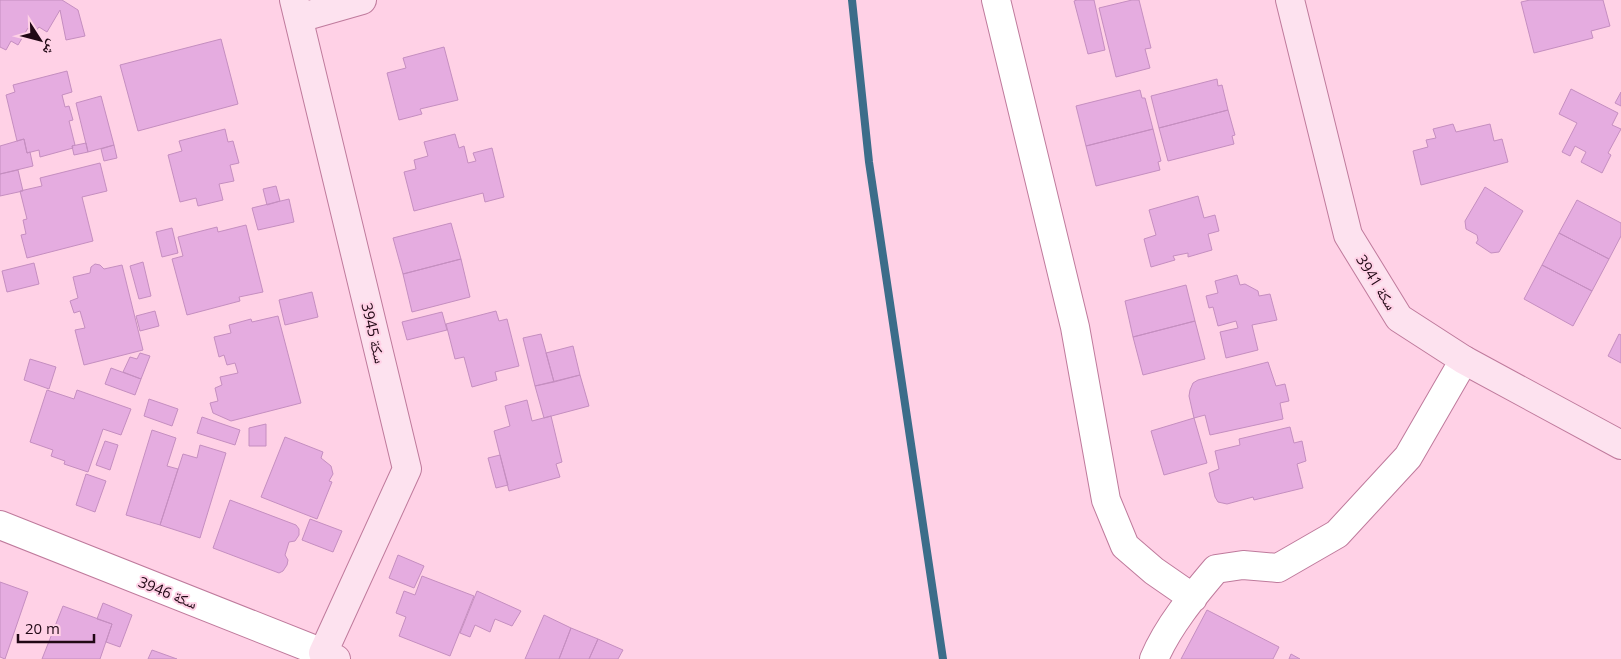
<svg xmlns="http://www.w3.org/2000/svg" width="1621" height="659" font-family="'Open Sans','Noto Naskh Arabic',sans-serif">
<rect width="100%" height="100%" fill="#ffd1e6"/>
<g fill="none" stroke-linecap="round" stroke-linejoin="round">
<path stroke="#3c6d8a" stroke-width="8" d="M852 0 869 162 943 659"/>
</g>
<path fill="#e5ace0" stroke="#c58ec0" d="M0 0H62L78 10 85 36 66 40 60 10 47 32 39 27 35 32 28 28 18 45 11 41 6 50 0 47Z
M1077 0H1094L1105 50 1088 54 1074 1Z
M1132 0H1139L1151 48 1145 49 1150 68 1116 77 1099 8Z
M1530 0H1603L1610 26 1591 31 1593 38 1534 53 1521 2Z
M221 39 238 104 138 131 120 65Z
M444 47 458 100 420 109 422 114 399 120 387 73 406 68 403 58Z
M67 71 72 92 62 95 65 107 69 106 73 120 69 121 75 145 72 146 73 148 40 157 39 150 27 153 24 139 17 141 6 95 15 92 13 85Z
M1217 79 1218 86 1222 85 1228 110 1159 128 1151 96Z
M1571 89 1618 113 1612 125 1621 129 1608 153 1611 155 1602 173 1581 162 1586 152 1575 146 1570 156 1562 152 1577 123 1559 114Z
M1140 90 1142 98H1145L1153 129 1086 146 1076 106Z
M1621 92V106L1615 103Z
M101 96 114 145 88 152 76 103Z
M1228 110 1235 135 1232 136 1234 144 1168 161 1159 128Z
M1453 124 1456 132 1490 124 1494 141 1502 139 1508 162 1421 185 1413 151 1428 147 1426 140 1436 138 1433 129Z
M225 129 228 142 233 141 239 163 230 165 234 181 219 184 223 200 198 206 196 198 180 202 168 155 182 151 179 141Z
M1153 129 1161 161 1158 162 1160 170 1096 186 1086 146Z
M455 134 459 148 464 146 468 163 476 161 473 153 492 148 504 197 485 202 483 193 414 211 404 172 416 169 414 160 428 156 424 142Z
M24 139 27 153 30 152 33 166 0 174V146Z
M86 143 88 152 74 155 72 146Z
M114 145 117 158 104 161 101 149Z
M100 163 107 191 82 197 93 241 27 258 21 235 26 234 23 220 27 219 20 191 42 186 40 178Z
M18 170 23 191 0 196V174Z
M276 186 280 201 267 205 263 189Z
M1485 187 1523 211 1499 252 1491 253 1476 243 1478 240 1477 235 1466 229 1465 221Z
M1198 196 1204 218 1215 215 1219 231 1208 234 1212 250 1188 257V253L1173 256 1175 260 1151 267 1144 239 1156 235 1149 210Z
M289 199 294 222 258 230 252 208Z
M1577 200 1621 223V236L1609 259 1559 233Z
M451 223 461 259 403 274 393 238Z
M246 225 263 292 239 297 240 301 187 315 172 259 183 256 178 237 217 227 218 232Z
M172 228 178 253 162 257 156 232Z
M1559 233 1609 259 1592 291 1542 265Z
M461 259 470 297 412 312 403 274Z
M143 262 151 296 139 299 130 266Z
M34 263 39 284 7 292 2 271Z
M95 264 100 265 104 269 122 265 143 350 84 365 75 330 85 328 80 311 74 313 70 301 78 298 73 277 90 273 91 267Z
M1542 265 1592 291 1573 326 1524 299Z
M1237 275 1240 285 1245 284 1258 291 1259 296 1270 294 1277 320 1252 325 1258 350 1226 358 1220 332 1238 328 1236 321 1218 326 1213 307 1209 308 1206 296 1218 293 1215 281Z
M1186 285 1195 321 1133 337 1125 301Z
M312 292 318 317 285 325 279 300Z
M155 311 159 326 140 331 136 316Z
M496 311 499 321 507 319 519 366 495 372 497 380 472 387 464 357 455 359 446 324Z
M442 312 447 330 407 340 402 322Z
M278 316 301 403 231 421 213 413 210 403 218 401 215 388 222 385 220 377 238 373 235 363 227 365 224 355 219 357 214 337 231 333 229 325 251 319 252 322Z
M1195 321 1205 359 1143 375 1133 337Z
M541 334 554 382 535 386 523 338Z
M1619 334 1621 335V363L1608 356Z
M573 346 580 375 554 382 546 353Z
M140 353 150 356 141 379 123 372 130 357 137 359Z
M30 359 56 367 49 389 24 380Z
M1268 362 1276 386 1285 384 1289 401 1280 403 1283 419 1210 435 1205 415 1194 418 1189 396 1190 390 1193 383 1198 380Z
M111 368 141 379 135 395 105 384Z
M580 375 589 406 544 418 535 386Z
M47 390 74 399 77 390 131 409 121 435 103 429 88 472 64 464 65 461 51 456 53 450 30 442Z
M149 399 178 409 172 426 144 416Z
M527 400 532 421 551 416 562 462 556 464 560 477 509 491 494 431 510 426 505 406Z
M202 417 240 430 235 445 197 433Z
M1194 418 1207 463 1164 475 1151 431Z
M266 424V446H249V428Z
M1290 427 1294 443 1302 441 1306 461 1297 464 1303 488 1254 500 1253 497 1227 504 1218 502 1215 497 1209 473 1219 469 1215 451 1240 445 1239 439Z
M152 430 176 438 167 466 178 469 160 525 126 515Z
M285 437 323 452 321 458 331 466 333 474 329 481 332 482 317 519 261 497Z
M105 441 118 445 110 470 96 465Z
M200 445 226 453 200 538 160 525 183 454 197 458Z
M500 455 508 485 496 488 488 458Z
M86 474 106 481 95 512 76 505Z
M230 500 296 525 299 529V535L295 541 289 542 285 555 288 560 287 565 283 571 279 573 213 548Z
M310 519 342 531 333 552 302 540Z
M398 555 424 566 414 588 389 578Z
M422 576 474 596 450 656 399 636 406 617 396 613 404 591 415 595Z
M0 582 28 592 5 659 0 657Z
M477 591 521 611 512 626 495 619 490 632 475 625 470 637 460 633Z
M103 603 132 615 120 647 106 642 112 624 97 619Z
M63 606 112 624 100 659H42Z
M1207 610 1279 647 1273 659H1181Z
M544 615 571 628 559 659H525Z
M571 628 598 639 589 659H559Z
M598 639 623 650 618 659H589Z
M152 650 177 659H148Z
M1291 654 1300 659H1289Z"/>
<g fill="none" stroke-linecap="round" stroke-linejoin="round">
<g stroke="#bf7a9c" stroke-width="30">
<path id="street" d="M996 0 1075 327 1106 500 1125 546 1154 571 1193 598
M0 525 323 653
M1154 659C1168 626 1193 596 1216 569L1243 565 1278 568 1337 534 1408 457 1464 360"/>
</g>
<g stroke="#bf7a9c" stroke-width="30">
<path id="secondary" d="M294 0 407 469 323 653 336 659
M1290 0 1348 235 1399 318 1464 360 1621 445
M299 18 362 0"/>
</g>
<use href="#street" stroke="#fff" stroke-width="28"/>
<use href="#secondary" stroke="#fde2ef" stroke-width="28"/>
</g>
<g text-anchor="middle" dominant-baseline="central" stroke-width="4" stroke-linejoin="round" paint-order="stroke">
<g font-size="15" fill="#210815" stroke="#ffd1e6">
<text transform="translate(1377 282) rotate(58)">سكة 3941</text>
<text transform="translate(374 333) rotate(77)">سكة 3945</text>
<text transform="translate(168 592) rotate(22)">سكة 3946</text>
</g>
</g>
<g transform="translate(40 40) rotate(126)" stroke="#ffd1e6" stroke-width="4" paint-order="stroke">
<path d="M0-4L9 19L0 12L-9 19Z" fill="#210815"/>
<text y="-8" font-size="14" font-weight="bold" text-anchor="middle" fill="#210815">ش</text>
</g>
<path d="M18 634v8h76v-8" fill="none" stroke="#210815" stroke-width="2.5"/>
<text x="25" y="634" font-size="15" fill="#210815" stroke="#ffd1e6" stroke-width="4" paint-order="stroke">20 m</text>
</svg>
